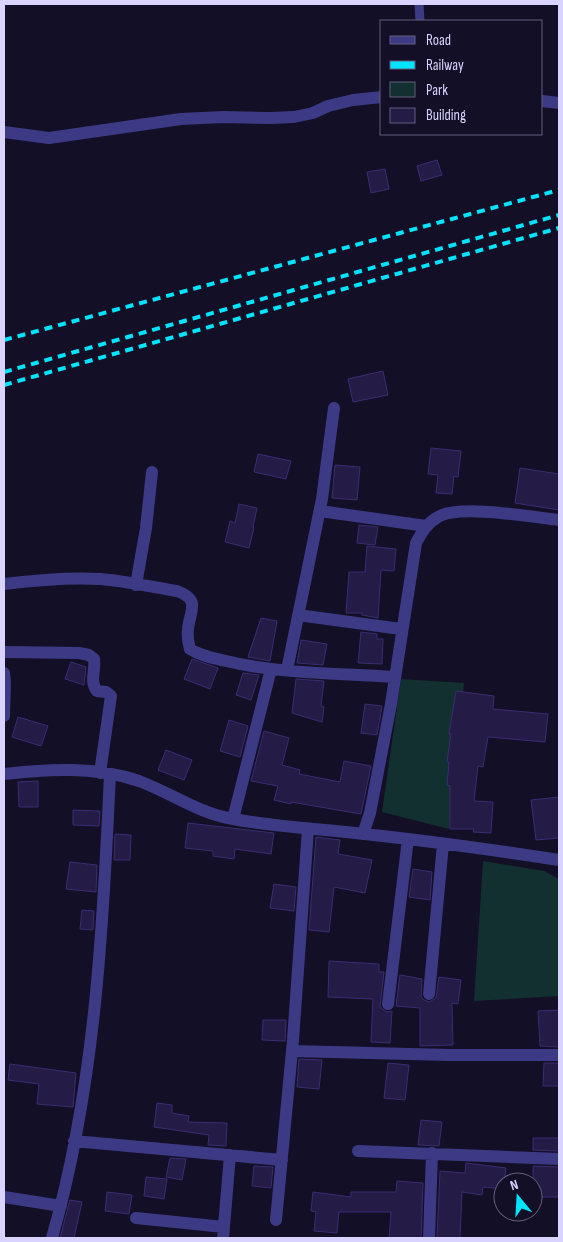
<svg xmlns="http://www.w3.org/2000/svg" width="563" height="1242" font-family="'Sofia Sans Condensed',sans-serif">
<rect width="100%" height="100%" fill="#130f26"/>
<path fill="#12302f" d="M401 679 464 683 449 829 382 812Z
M483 861 544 871 559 879V996L474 1001Z"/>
<path fill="#241b47" stroke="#3b2d73" d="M437 160 442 175 421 181 417 166Z
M385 169 389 189 371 193 367 172Z
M383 371 388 395 353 402 348 379Z
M431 448 461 451 458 477 454 476 452 494 436 493 438 475 428 474Z
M258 454 291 461 286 479 254 472Z
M335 465 360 467 357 500 332 498Z
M520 468 559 474V510L515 503Z
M239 504 257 508 253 527 254 528 249 548 225 542 230 521 235 523Z
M359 525 378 527 375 545 357 543Z
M367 546 396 549 394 571 381 570 378 618 362 615V613H346L349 572H365Z
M261 618 277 621 270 661 248 657Z
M361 632 377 634V639H383L382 664 358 663Z
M301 640 327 644 323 665 297 663Z
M192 659 218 668 210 689 184 679Z
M71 662 86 667 84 685 65 679Z
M243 673 259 675 251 700 236 695Z
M296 679 324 681 321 706 324 707 322 722 292 713Z
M456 691 494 696 493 709 548 714 545 742 488 737 483 767 478 766 474 801 493 802 491 833 473 832 474 829H450V786L447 785 449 762H447L451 734H449Z
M365 704 382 706 377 735 361 733Z
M18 717 48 726 41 746 12 737Z
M229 720 248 726 240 757 220 751Z
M264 731 289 738 282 765 300 770 299 774 340 782 344 761 371 766 361 814 291 802V804L274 800 278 786 251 781Z
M166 750 192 760 184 780 158 770Z
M38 781V807H19L18 782Z
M559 797V838L536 840 531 800Z
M73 810 100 811 99 826 73 825Z
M188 823 274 833 271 854 235 849 234 859 213 856V851L185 848Z
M115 834 131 835 130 860H114Z
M316 837 340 840 338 854 372 860 365 893 334 887 329 932 309 930Z
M70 862 97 865 96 892 66 889Z
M413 869 432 872 430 900 409 897Z
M274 884 296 887 294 911 270 908Z
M82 910 94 911 93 930 80 929Z
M329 961 379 964V972H384L380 1007 387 1012 392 1011 390 1043 371 1042 373 999 328 997Z
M400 975 422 979 421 997 424 1000 429 1002 436 998 439 977 461 980 458 1004 452 1003 453 1045 420 1046V1008L396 1006Z
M559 1010V1047L540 1046 538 1011Z
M263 1020H286L285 1041 262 1040Z
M299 1059 322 1060 319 1089 297 1087Z
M388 1063 409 1065 405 1100 384 1098Z
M544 1063H559V1086H543Z
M10 1064 76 1073 73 1107 37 1104 39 1084 8 1080Z
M157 1103 172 1105V1113L189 1116 188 1122 227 1123 226 1146 208 1145 209 1135 154 1127Z
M421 1120 442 1122 439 1146 418 1145Z
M533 1138H559V1151L533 1150Z
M170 1158 186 1159 182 1180 166 1177Z
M466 1163 506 1168 503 1189 483 1187 482 1195 462 1192 460 1238H437L440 1171 465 1173Z
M254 1166 273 1167 271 1188 252 1186Z
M533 1166 559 1167V1197H533Z
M146 1177 167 1179 164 1199 144 1196Z
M397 1181 423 1183 421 1238H389L391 1212H339L337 1233 314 1231 316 1212 311 1211 313 1192 351 1197V1192H396Z
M107 1192 132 1195 129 1214 105 1211Z
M70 1200 82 1202 74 1238H60Z"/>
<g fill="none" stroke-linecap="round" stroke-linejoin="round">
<path stroke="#3d3a85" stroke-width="9" d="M419 4 420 21"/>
<path stroke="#3d3a85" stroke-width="12" d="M542 101 559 103
M4 132 49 138 181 119 224 117 270 118 294 117 313 113 328 106 353 100 382 97
M320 511 426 526
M4 584C36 580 68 577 100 579 126 581 152 587 177 591 201 600 190 610 188 629 187 636 188 642 190 649 201 656 213 658 226 661 280 674 338 673 394 677
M136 585 146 528 152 472
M298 615 401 629
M4 652 79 653 89 655 94 659C96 670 89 681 97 691L106 692 111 696 100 773
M287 670 322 499 334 408
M4 673 5 682 4 716
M4 774C48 769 96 766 139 781 171 793 198 813 233 819 276 827 321 829 364 834 430 841 494 850 559 860
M233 819 271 669
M363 834 370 813 391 704 416 543C422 532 427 523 438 517 459 504 532 517 559 520
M429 994 443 844
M388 1004 408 839
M292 1051 449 1055H559
M74 1141 282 1160
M358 1151 559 1159
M4 1197 61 1206
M136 1218 224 1227
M276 1220 293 1040 308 829
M52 1238C95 1087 103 930 110 774
M223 1238 230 1155
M429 1238 432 1153"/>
<path stroke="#00e5ff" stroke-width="4" stroke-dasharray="8 6" stroke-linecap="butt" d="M4 340 559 190
M4 372 559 215
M4 385 559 228"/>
</g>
<rect width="563" height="1242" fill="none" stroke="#d9d4ff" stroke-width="10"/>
<rect x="380" y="20" width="162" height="115" fill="#130f26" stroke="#625e7d"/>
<rect x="390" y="36" width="25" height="8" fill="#3d3a85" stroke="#625e7d"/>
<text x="426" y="45" font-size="15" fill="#d9d4ff">Road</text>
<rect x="390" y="61" width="25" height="8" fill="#00e5ff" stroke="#625e7d"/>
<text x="426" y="70" font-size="15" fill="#d9d4ff">Railway</text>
<rect x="390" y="82" width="25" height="15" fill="#12302f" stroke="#625e7d"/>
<text x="426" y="95" font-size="15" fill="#d9d4ff">Park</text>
<rect x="390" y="108" width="25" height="15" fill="#241b47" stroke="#625e7d"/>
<text x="426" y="120" font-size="15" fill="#d9d4ff">Building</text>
<g transform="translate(518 1197) rotate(342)"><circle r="24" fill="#130f26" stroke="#625e7d"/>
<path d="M0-4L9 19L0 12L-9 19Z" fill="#00e5ff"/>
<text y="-8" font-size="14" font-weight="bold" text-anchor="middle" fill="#d9d4ff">N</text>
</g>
</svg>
